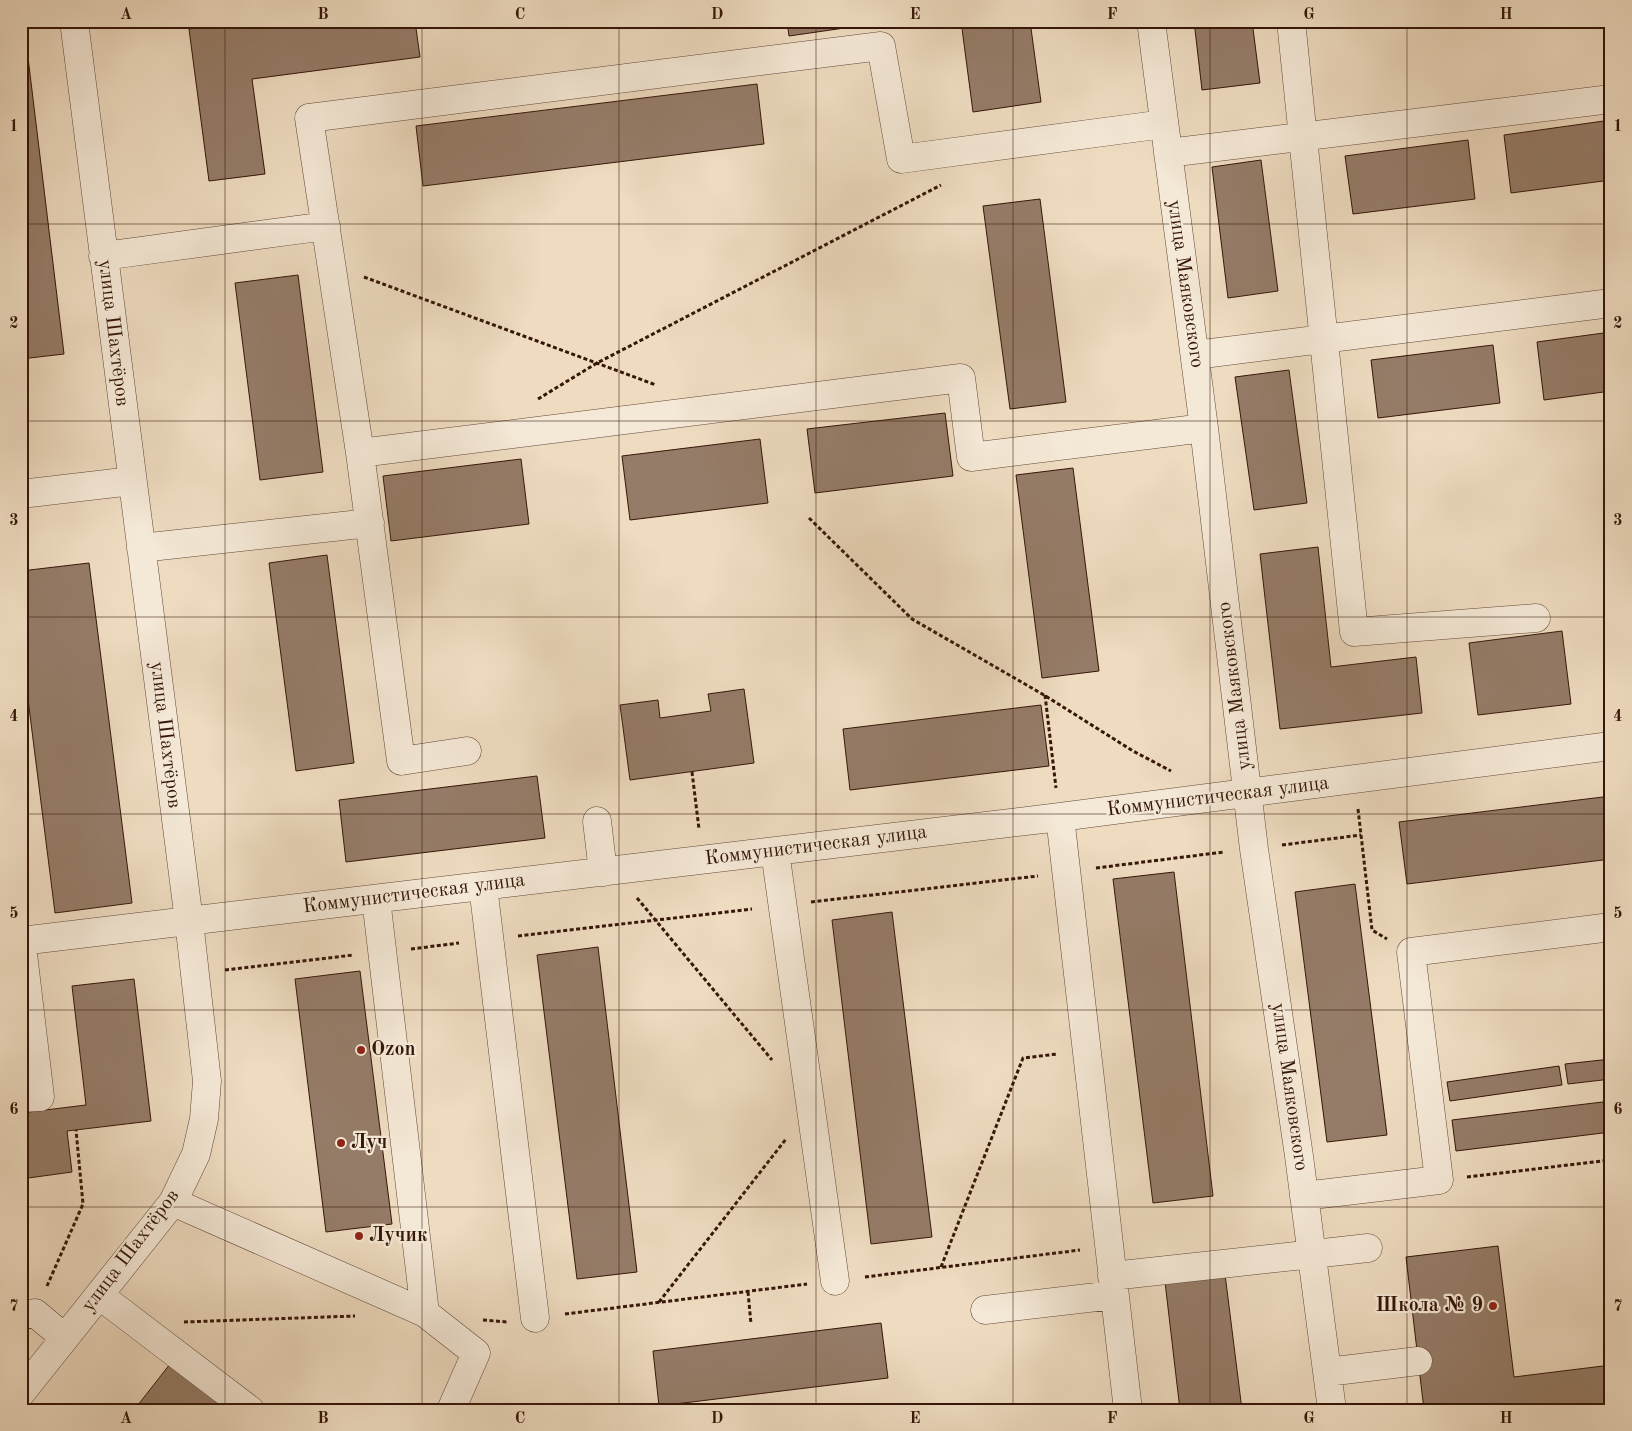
<svg xmlns="http://www.w3.org/2000/svg" width="1632" height="1431" font-family="'Old Standard TT',serif">
<rect width="100%" height="100%" fill="#eedbc0"/>
<filter id="stains"><feTurbulence type="fractalNoise" baseFrequency=".004" numOctaves="4"/><feColorMatrix values="0 0 0 0 .2 0 0 0 0 .09 0 0 0 0 .02 0 0 0 .5 -.17"/></filter>
<radialGradient id="worn" r=".72"><stop offset=".6" stop-color="#630" stop-opacity="0"/><stop offset="1" stop-color="#630" stop-opacity=".3"/></radialGradient>
<path fill="#957c68" stroke="#351608" d="M247 21H415L420 57 252 79 265 174 209 181 189 29Z
M787 21H893L789 36Z
M961 21H1030L1041 102 973 112Z
M1194 21H1252L1260 83 1202 90Z
M21 41H26L64 354 21 359Z
M757 84 764 144 423 186 416 126Z
M1611 120V180L1511 193 1504 135Z
M1468 140 1475 199 1353 214 1345 156Z
M1261 160 1278 291 1228 298 1212 167Z
M1040 199 1066 402 1010 409 983 206Z
M298 275 323 472 260 480 235 283Z
M1611 332V391L1544 400 1537 342Z
M1493 345 1500 403 1378 418 1371 360Z
M1289 370 1307 503 1254 510 1235 377Z
M945 413 953 476 815 493 807 429Z
M760 439 768 503 630 520 622 456Z
M521 459 529 524 391 541 383 476Z
M1073 468 1099 671 1042 678 1016 475Z
M1318 547 1331 667 1416 657 1422 713 1280 729 1260 554Z
M327 555 354 763 296 771 269 563Z
M89 563 132 903 55 913 21 644V571Z
M1562 631 1571 704 1478 715 1469 643Z
M744 689 754 763 630 780 620 705 658 700 660 718 711 711 708 694Z
M1041 705 1049 766 850 790 843 729Z
M537 776 545 838 346 862 339 800Z
M1611 796V859L1407 884 1399 822Z
M1174 872 1213 1196 1153 1203 1113 879Z
M1355 884 1387 1135 1327 1142 1295 892Z
M892 912 932 1237 871 1244 832 920Z
M598 947 637 1272 577 1279 537 955Z
M360 971 392 1224 326 1232 295 979Z
M134 979 151 1121 67 1131 72 1172 21 1179V1113L86 1105 72 986Z
M1611 1059V1079L1568 1084 1565 1064Z
M1559 1066 1562 1085 1450 1101 1447 1082Z
M1611 1101V1132L1456 1151 1452 1120Z
M1498 1246 1514 1377 1611 1365V1410H1424L1406 1257Z
M1225 1274 1242 1410H1180L1165 1282Z
M881 1323 888 1378 659 1406 653 1351Z
M170 1364 230 1410H134Z"/>
<g fill="none" stroke-linecap="round" stroke-linejoin="round">
<g stroke="#634736" stroke-width="29">
<path id="minor" d="M1151 21 1204 428 1254 849 1299 1156 1332 1410
M1291 21 1354 632 1536 618
M1164 124 901 159 881 46 309 118 360 453 961 378 971 457 1204 428
M1168 153 1611 99
M103 256 326 226
M1195 355 1611 303
M360 453 401 761 467 751
M21 494 132 481
M141 548 370 523
M1060 817 1128 1410
M597 821 603 872
M775 851 835 1281
M483 886 535 1318
M376 899 425 1313 476 1353 451 1410
M21 937 40 1097 21 1098
M21 941 1060 817 1611 746
M1304 1196 1439 1180 1411 952 1611 927
M173 1202 425 1313
M1112 1276 1368 1248
M99 1295 250 1410
M985 1310 1114 1295
M21 1315 35 1313 65 1338
M1327 1372 1418 1361
M21 1393 173 1202 196 1154 204 1119 207 1081 189 921 74 21"/>
</g>
<path stroke="#351608" stroke-width="3" stroke-dasharray="4 2.5" stroke-linecap="butt" d="M364 277 656 385
M538 399 597 363 941 185
M809 518 912 619 1044 695 1133 751 1171 771
M1045 695 1056 788
M692 772 699 829
M1358 809 1372 930 1387 939
M1282 845 1361 835
M1096 868 1224 852
M637 898 772 1060
M811 902 1038 876
M518 936 752 909
M411 949 459 943
M225 970 353 955
M1467 1177 1611 1160
M941 1267 1023 1058 1057 1054
M865 1277 1080 1250
M47 1286 83 1204 76 1130
M748 1292 751 1324
M659 1302 786 1139
M565 1314 807 1284
M483 1320 507 1322
M184 1322 355 1316"/>
<use href="#minor" stroke="#f4e8d6" stroke-width="28"/>
</g>
<path fill="none" stroke="#351608" stroke-width="1" stroke-opacity="0.55" d="M225 21V1410M422 21V1410M619 21V1410M816 21V1410M1013 21V1410M1210 21V1410M1407 21V1410M21 224H1611M21 421H1611M21 617H1611M21 814H1611M21 1010H1611M21 1207H1611"/>
<g fill="#8f2418" stroke="#f4e8d6" stroke-width="2">
<circle cx="361" cy="1050" r="5"/>
<circle cx="341" cy="1143" r="5"/>
<circle cx="359" cy="1236" r="5"/>
<circle cx="1493" cy="1306" r="5"/>
</g>
<g text-anchor="middle" dominant-baseline="central" stroke-width="4.5" stroke-linejoin="round" paint-order="stroke">
<g font-size="20" fill="#351608" stroke="#f4e8d6">
<text transform="translate(1185 284) rotate(82)">улица Маяковского</text>
<text transform="translate(113 333) rotate(83)">улица Шахтёров</text>
<text transform="translate(1235 686) rotate(-97)">улица Маяковского</text>
<text transform="translate(165 735) rotate(83)">улица Шахтёров</text>
<text transform="translate(1218 797) rotate(-7)">Коммунистическая улица</text>
<text transform="translate(816 846) rotate(-7)">Коммунистическая улица</text>
<text transform="translate(414 894) rotate(-7)">Коммунистическая улица</text>
<text transform="translate(1289 1087) rotate(82)">улица Маяковского</text>
<text transform="translate(131 1251) rotate(-53)">улица Шахтёров</text>
</g>
<g font-size="20" font-weight="bold" fill="#351608" stroke="#f4e8d6" text-anchor="start">
<text x="371" y="1050">Ozon</text>
<text x="351" y="1143">Луч</text>
<text x="369" y="1236">Лучик</text>
<text x="1483" y="1306" text-anchor="end">Школа № 9</text>
</g>
</g>
<rect width="1632" height="1431" fill="none" stroke="#eedbc0" stroke-width="55"/>
<rect x="28" y="28" width="1576" height="1376" fill="none" stroke="#351608" stroke-width="2"/>
<g font-size="16" text-anchor="middle" font-weight="bold" fill="#351608">
<text x="126" y="19">A</text>
<text x="323" y="19">B</text>
<text x="520" y="19">C</text>
<text x="717" y="19">D</text>
<text x="915" y="19">E</text>
<text x="1112" y="19">F</text>
<text x="1309" y="19">G</text>
<text x="1506" y="19">H</text>
<text x="14" y="131">1</text>
<text x="1618" y="131">1</text>
<text x="14" y="328">2</text>
<text x="1618" y="328">2</text>
<text x="14" y="525">3</text>
<text x="1618" y="525">3</text>
<text x="14" y="721">4</text>
<text x="1618" y="721">4</text>
<text x="14" y="918">5</text>
<text x="1618" y="918">5</text>
<text x="14" y="1114">6</text>
<text x="1618" y="1114">6</text>
<text x="14" y="1311">7</text>
<text x="1618" y="1311">7</text>
<text x="126" y="1423">A</text>
<text x="323" y="1423">B</text>
<text x="520" y="1423">C</text>
<text x="717" y="1423">D</text>
<text x="915" y="1423">E</text>
<text x="1112" y="1423">F</text>
<text x="1309" y="1423">G</text>
<text x="1506" y="1423">H</text>
</g>
<rect width="100%" height="100%" filter="url(#stains)"/>
<rect width="100%" height="100%" fill="url(#worn)"/>
</svg>
